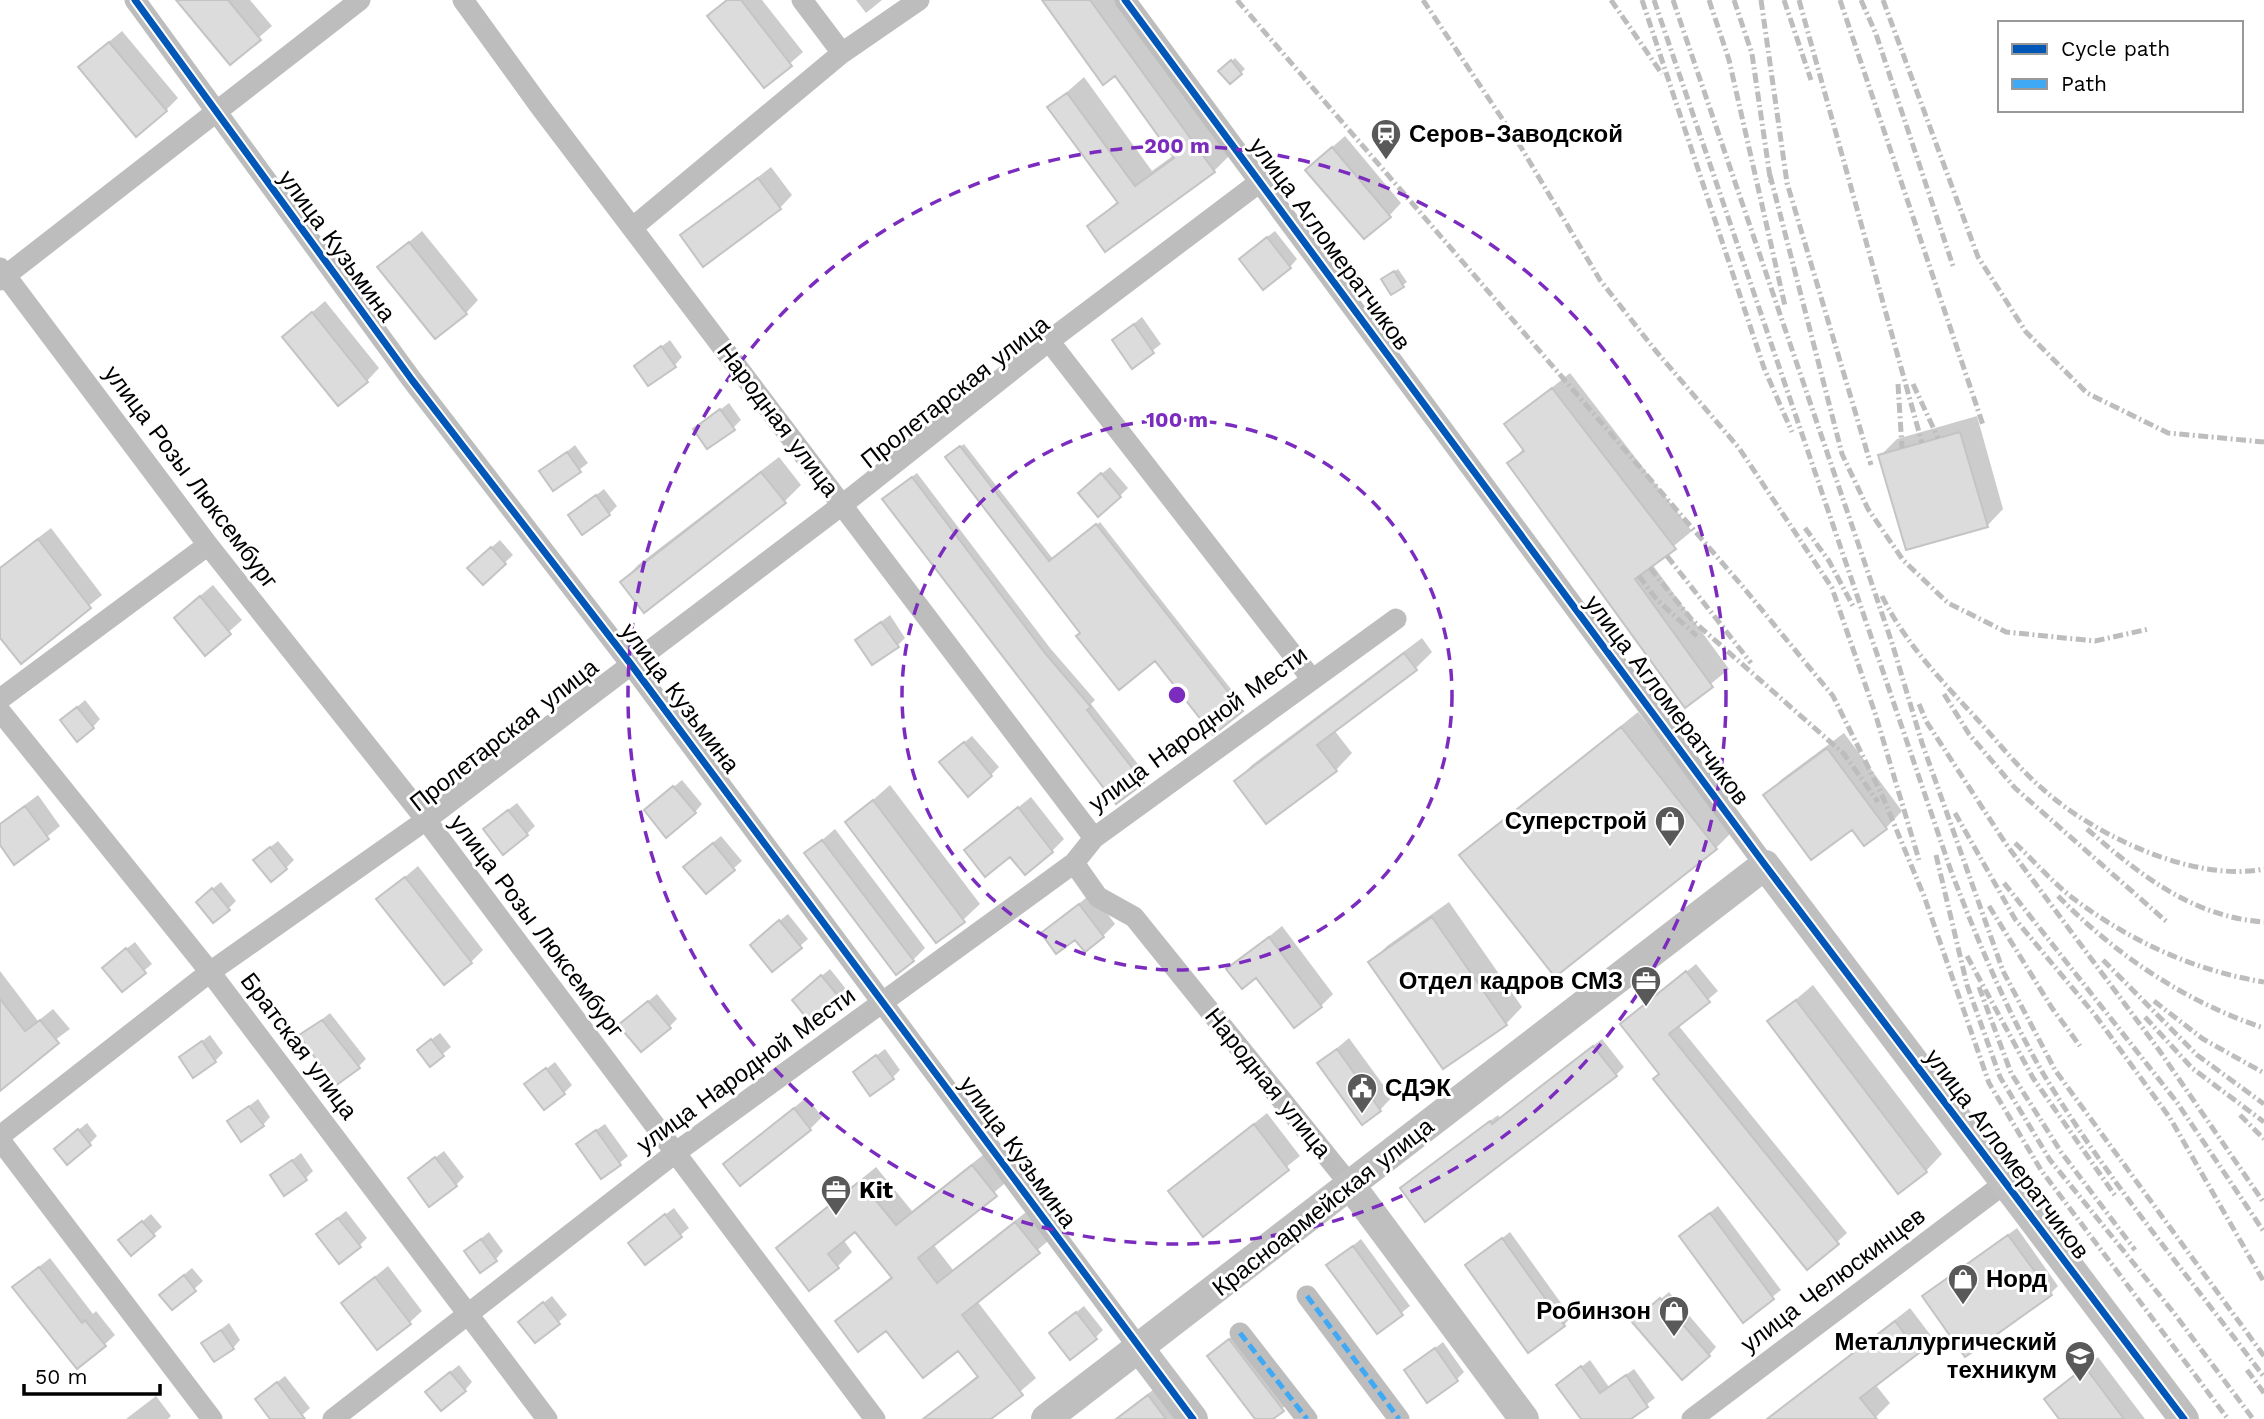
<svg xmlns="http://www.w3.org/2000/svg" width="2264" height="1419" font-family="'Work Sans',sans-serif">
<rect width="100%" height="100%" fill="#fff"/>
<path fill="#0003" d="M178 0H250L272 26 230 63Z
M726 0H762L803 52 764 86 709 16Z
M856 0H882L866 13Z
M1044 0H1119L1231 154 1214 171 1106 250 1089 226 1118 201 1050 107 1084 77 1152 171 1174 155 1115 74Z
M122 31 178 98 166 110 93 55Z
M1235 58 1245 69 1230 82 1220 71Z
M1345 136 1401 203 1389 216 1320 158Z
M771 167 792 195 780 208 682 236Z
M422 231 478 300 466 313 380 267Z
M1275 231 1297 259 1290 267 1249 251Z
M1398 269 1407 282 1392 293 1387 276Z
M325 301 379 368 367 381 284 337Z
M1142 317 1161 344 1133 366 1114 340Z
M670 340 682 357 675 365 636 366Z
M1570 373 1692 531 1652 564 1729 669 1685 705 1509 464 1524 448 1507 424Z
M729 403 741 420 733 428 695 429Z
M1977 416 2003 509 1987 526 1880 456 1897 439Z
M964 444 1053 559 1100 522 1245 707 1242 710 1155 658 1082 632 951 454Z
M575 445 588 463 554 489 542 472Z
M779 457 801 485 784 502 622 582 638 565Z
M1110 467 1128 488 1120 496 1088 485Z
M917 473 1050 648 1095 700 1091 704 1148 777 1117 802 889 494Z
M604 489 617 506 609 514 570 515Z
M51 528 102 595 21 661 0 635V567Z
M500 540 513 555 483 583 477 560Z
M213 585 242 620 205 653 188 606Z
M890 615 905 638 898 645 857 640Z
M1422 638 1432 652 1416 668 1334 730 1352 753 1336 770 1236 781 1252 765Z
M85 700 100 719 93 727 62 720Z
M1638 712 1732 832 1716 848 1461 855Z
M1844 733 1902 811 1886 828 1765 795 1782 779Z
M972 736 999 767 991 775 949 755Z
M682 780 702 804 695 812 654 803Z
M890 785 980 904 963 920 848 822Z
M38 795 60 826 15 863 0 842V824Z
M1031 797 1064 839 1052 851 966 850Z
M517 803 535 826 527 834 493 821Z
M835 829 925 948 913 960 807 853Z
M721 836 742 861 706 892 693 859Z
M278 841 294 860 286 868 263 853Z
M418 866 483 950 471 962 378 900Z
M221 882 236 901 228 909 206 894Z
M1092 893 1115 924 1103 936 1085 950 1076 937 1043 933Z
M1449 902 1522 1007 1506 1024 1371 962 1387 946Z
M788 914 808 939 772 970 760 937Z
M1282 926 1333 994 1321 1006 1256 976 1229 969Z
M135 942 152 964 122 989 112 960Z
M1696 964 1718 991 1678 1025 1847 1233 1808 1268 1622 1024Z
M830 969 850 994 843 1001 802 992Z
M0 971 38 1021 53 1009 70 1029 0 1081Z
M1813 985 1942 1154 1926 1171 1769 1022Z
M657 994 677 1019 669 1027 628 1018Z
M330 1013 366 1059 358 1067 301 1036Z
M440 1033 451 1047 430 1065 427 1043Z
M210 1035 223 1053 215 1061 181 1058Z
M1349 1038 1392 1097 1380 1110 1319 1063Z
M1602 1039 1624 1067 1616 1075 1410 1181 1498 1115 1500 1118Z
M885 1049 900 1070 892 1078 855 1072Z
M555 1062 572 1085 564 1093 527 1084Z
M807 1097 822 1117 810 1129 725 1164Z
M258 1099 270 1117 263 1125 229 1122Z
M1267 1113 1300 1156 1203 1234 1170 1191Z
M87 1123 97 1136 90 1143 64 1142Z
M605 1124 628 1156 602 1177 586 1137Z
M444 1151 464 1177 456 1185 418 1171Z
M988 1151 1010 1179 933 1244 953 1270 1031 1208 1054 1236 977 1301 1036 1378 988 1419H924L978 1375 958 1349 887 1328 837 1322 892 1276 855 1229 843 1239 852 1252 837 1267 778 1248 876 1167 912 1211Z
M301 1153 313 1171 305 1179 272 1176Z
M1718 1206 1781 1290 1743 1320 1681 1236Z
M674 1208 689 1228 646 1263 638 1235Z
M346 1211 367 1238 359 1246 326 1227Z
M151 1214 162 1227 132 1253 129 1233Z
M2017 1228 2058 1286 2050 1294 1924 1296Z
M489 1232 503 1251 496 1259 466 1251Z
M1510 1232 1571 1317 1564 1325 1467 1266Z
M1361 1239 1410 1306 1377 1332 1329 1265Z
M50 1258 93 1314 96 1311 115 1335 104 1345 14 1287Z
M388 1266 422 1311 409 1323 343 1303Z
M192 1268 203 1281 173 1308 169 1287Z
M1669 1292 1716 1347 1709 1355 1642 1315Z
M552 1296 567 1315 535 1341 529 1314Z
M1084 1306 1103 1330 1096 1337 1059 1326Z
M1910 1308 1932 1337 1875 1384 1890 1403 1874 1419H1768Z
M229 1323 240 1340 233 1348 203 1343Z
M1242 1328 1295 1397 1270 1419H1257L1209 1356Z
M1443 1342 1464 1372 1457 1379 1407 1370Z
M2098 1357 2145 1419H2061L2046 1399Z
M1590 1360 1609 1387 1634 1369 1655 1398 1628 1419H1583L1558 1385Z
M459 1365 472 1382 465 1390 435 1384Z
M285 1376 310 1408 298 1419H272L265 1392Z
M1161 1384 1189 1419H1122L1133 1405Z
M156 1396 171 1416 168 1419H126Z"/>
<path fill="#dcdcdc" stroke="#c4c4c4" stroke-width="2" d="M176 0H228L261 40 230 65Z
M727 0H741L792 66 764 88 707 16Z
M1042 0H1090L1215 172 1105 252 1087 226 1118 203 1047 107 1067 93 1135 186 1174 158 1115 76 1103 85Z
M109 42 167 111 136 137 78 67Z
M1231 60 1242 74 1230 84 1218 71Z
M1332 147 1391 217 1364 239 1305 170Z
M758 178 781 209 703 267 680 235Z
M1267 237 1291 268 1263 290 1239 259Z
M409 242 467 314 435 339 377 267Z
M1394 271 1404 287 1391 295 1381 279Z
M312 312 368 382 338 406 282 337Z
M1134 324 1154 353 1132 369 1112 340Z
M661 346 676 367 648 386 634 366Z
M1552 388 1676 549 1635 579 1713 687 1685 708 1507 463 1524 451 1504 424Z
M720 409 735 430 707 449 693 429Z
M1960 432 1988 527 1906 550 1878 455Z
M960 446 1049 561 1096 524 1243 711 1213 735 1155 661 1119 690 1076 636 1080 633 945 457Z
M567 452 581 472 553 491 539 471Z
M761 472 786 503 644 613 620 582Z
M1101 473 1121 497 1098 517 1078 493Z
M912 477 1045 653 1091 707 1087 710 1144 783 1116 804 882 499Z
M596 495 610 515 582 535 568 515Z
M38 539 91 608 21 664 0 638V568Z
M491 547 506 564 483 585 467 568Z
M200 596 231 634 205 656 174 618Z
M881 622 899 647 872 665 855 640Z
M1404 653 1417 670 1317 745 1337 771 1266 824 1234 781Z
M77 707 94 728 77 742 60 720Z
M1621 727 1717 849 1555 977 1459 855Z
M964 742 992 776 968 797 939 762Z
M1827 748 1887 829 1864 846 1852 830 1811 860 1763 795Z
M673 786 696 813 666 838 644 810Z
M873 800 965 922 936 943 845 822Z
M25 806 49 839 14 865 0 845V824Z
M1018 807 1053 852 1025 875 1010 857 985 877 964 850Z
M508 810 528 835 503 855 483 829Z
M822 840 914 961 896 975 804 853Z
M713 843 735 870 706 894 683 867Z
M270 847 287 869 271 882 253 860Z
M405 877 472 963 444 985 376 899Z
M212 888 230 910 213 923 196 902Z
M1079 904 1104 937 1085 952 1075 940 1056 954 1041 933Z
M1432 917 1507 1025 1443 1069 1368 962Z
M779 920 802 948 772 972 750 945Z
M1269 937 1322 1007 1294 1028 1256 978 1242 989 1226 969Z
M126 948 146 973 122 992 102 968Z
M1686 971 1710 1002 1669 1034 1839 1244 1807 1270 1653 1079 1659 1074 1620 1024Z
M821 975 844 1003 814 1027 792 1000Z
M0 999 25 1031 40 1020 59 1043 0 1091Z
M1796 1000 1927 1172 1898 1194 1767 1021Z
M648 1001 671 1028 641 1052 618 1025Z
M322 1020 360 1068 335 1086 299 1035Z
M431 1039 444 1056 430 1067 417 1050Z
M202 1041 216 1062 193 1078 179 1057Z
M1593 1046 1617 1076 1425 1222 1400 1188 1490 1121 1492 1124Z
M1337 1049 1381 1111 1362 1125 1317 1063Z
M876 1055 894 1079 870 1096 853 1072Z
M546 1068 565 1094 544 1110 524 1084Z
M249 1106 264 1126 241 1142 227 1121Z
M794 1108 811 1130 740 1186 723 1164Z
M1254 1124 1289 1170 1203 1237 1168 1191Z
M78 1129 91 1145 67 1165 54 1149Z
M596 1130 621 1165 601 1179 576 1144Z
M435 1157 457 1186 429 1207 408 1178Z
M292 1160 307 1180 284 1196 270 1175Z
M972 1165 997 1196 918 1258 937 1283 1015 1222 1040 1253 962 1315 1023 1395 991 1419H923L978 1377 958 1351 923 1378 886 1331 858 1352 835 1321 892 1278 855 1232 828 1254 839 1268 809 1291 776 1248 860 1181 896 1225Z
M1710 1213 1774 1299 1743 1323 1679 1236Z
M665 1214 682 1237 645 1265 628 1243Z
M338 1218 361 1247 339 1264 316 1234Z
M142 1221 155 1236 131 1256 118 1240Z
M2008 1235 2052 1295 1965 1357 1922 1296Z
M1502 1238 1565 1326 1528 1353 1465 1265Z
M481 1239 497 1261 480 1273 464 1251Z
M1353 1246 1403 1315 1377 1334 1326 1265Z
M39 1267 82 1323 85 1320 106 1346 77 1369 12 1287Z
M184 1275 196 1291 172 1310 159 1295Z
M375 1277 411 1324 377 1350 341 1303Z
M1660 1298 1710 1356 1682 1380 1632 1322Z
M543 1302 560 1324 535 1343 518 1322Z
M1076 1312 1097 1339 1070 1360 1049 1333Z
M1895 1321 1919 1353 1860 1398 1877 1419H1767Z
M221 1330 234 1349 214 1362 201 1343Z
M1229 1339 1284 1411 1273 1419H1255L1207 1356Z
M1435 1348 1458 1381 1427 1403 1404 1370Z
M1581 1366 1600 1393 1626 1375 1648 1407 1631 1419H1581L1556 1385Z
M2085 1367 2124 1419H2059L2044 1399Z
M450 1372 466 1391 441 1411 425 1392Z
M277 1382 305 1419H270L255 1399Z
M1148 1395 1166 1419H1116Z"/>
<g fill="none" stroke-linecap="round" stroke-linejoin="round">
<path stroke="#bdbdbd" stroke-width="21" d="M135 0 412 380 630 663 1139 1348
M463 0 539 105 1094 838
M802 0 842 53
M1125 0 1765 865
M632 228 842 53 919 0
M0 268 208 545 426 820 875 1419
M0 280 360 0
M1049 341 1311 678
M0 699 208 545
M0 711 210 972 547 1419
M1074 863 1098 897 1134 917 1351 1186
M0 1136 210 972 426 820 842 505 1049 341 1261 181
M0 1140 212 1419
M1307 1296 1399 1419
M1240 1333 1307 1419
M333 1419 675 1153 1074 863 1094 838 1396 619
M1692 1419 2005 1183"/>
<path stroke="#bfbfbf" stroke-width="30" d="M1351 1186 1524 1419
M1139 1348 1193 1419
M1046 1419 1765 865 2184 1419"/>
<path stroke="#bdbdbd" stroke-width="5" stroke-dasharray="10 3.5 2 3.5" stroke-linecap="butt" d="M1237 0 1743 587 1833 696 1882 795 1924 896 1989 1083 2041 1170 2228 1419
M1423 0 1519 144 1600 280 1655 350 1739 448 1832 588 1875 713 1919 860
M1611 0 1662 74
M1642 0 1764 368 1792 432
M1654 0 1951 871C1978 941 2006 1010 2044 1075 2108 1181 2190 1278 2264 1377
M1673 0 1892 643 1922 743 2003 971 2055 1070 2264 1356
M1709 0 1729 60 1785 306
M1734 0 1752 54 1771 184
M1761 0 1787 183 1871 465
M1784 0 1811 80
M1799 0 1922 443
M1840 0 1983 425
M1861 0 1876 34 1953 266
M1883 0 1978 257 2026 332 2087 393 2168 433 2264 442
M1770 175 1842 454 1868 509 1903 560 1948 603 2006 632 2095 641 2149 629
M1898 384 1902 448
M1913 384 1938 438
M1805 528 1829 561 1854 608
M1667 556 1751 663
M1650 568 1692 620 1844 754 1878 802
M1639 576 1657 600 1697 636
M1882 596C1905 643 1941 680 1976 718 1998 742 2020 770 2045 791 2096 836 2195 883 2264 869
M1944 694 1969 734 2015 788 2168 923
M1919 704 1926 721 2006 844 2159 1050 2264 1203
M1955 813 2015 919 2095 1015 2170 1118 2264 1282
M2087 829C2139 874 2192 917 2264 922
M2015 843C2034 861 2053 883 2074 899 2130 941 2195 971 2264 982
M1936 855 1967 985 2000 1077 2050 1160 2174 1313 2253 1419
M2004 883 2176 1101 2264 1232
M2058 896C2116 955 2185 1002 2264 1028
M1989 906 2052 1008 2080 1046
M1967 956 2033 1078 2116 1197
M2103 960 2197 1055 2264 1104
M1979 987 2011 1073 2061 1152 2135 1250
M2154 1001 2203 1039 2264 1073
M2145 1017 2192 1068 2264 1122
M2240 1115 2264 1139
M2247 1370 2264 1393"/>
<path stroke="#3fa9f5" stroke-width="5" stroke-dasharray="10 5" stroke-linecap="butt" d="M1307 1296 1399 1419
M1240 1333 1307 1419"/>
<g stroke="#fff" stroke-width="11">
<path id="cycleway" d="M135 0 412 380 630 663 1193 1419
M1125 0 1765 865 2184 1419"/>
</g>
<use href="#cycleway" stroke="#0057b8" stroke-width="7"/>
</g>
<g fill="none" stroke="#7b2cbf" stroke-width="3.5" stroke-dasharray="12 9">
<circle cx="1177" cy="695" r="275"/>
<circle cx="1177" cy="695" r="549"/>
</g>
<defs>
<g id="station-pin" transform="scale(1.575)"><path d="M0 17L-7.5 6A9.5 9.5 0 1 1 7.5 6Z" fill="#595959" stroke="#fff"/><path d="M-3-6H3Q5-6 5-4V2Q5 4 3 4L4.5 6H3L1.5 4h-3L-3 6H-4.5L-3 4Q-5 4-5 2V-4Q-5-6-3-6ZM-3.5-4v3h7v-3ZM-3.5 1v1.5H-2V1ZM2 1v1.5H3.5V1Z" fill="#fff"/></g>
<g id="shop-pin" transform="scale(1.575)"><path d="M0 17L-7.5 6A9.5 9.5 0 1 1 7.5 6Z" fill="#595959" stroke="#fff"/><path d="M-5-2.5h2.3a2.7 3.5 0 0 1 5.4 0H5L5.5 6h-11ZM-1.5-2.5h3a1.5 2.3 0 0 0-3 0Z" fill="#fff"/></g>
<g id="office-pin" transform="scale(1.575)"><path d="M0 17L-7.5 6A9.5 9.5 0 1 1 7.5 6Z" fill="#595959" stroke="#fff"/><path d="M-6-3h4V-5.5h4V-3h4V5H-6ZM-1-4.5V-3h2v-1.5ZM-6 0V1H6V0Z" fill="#fff"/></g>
<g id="civic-pin" transform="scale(1.575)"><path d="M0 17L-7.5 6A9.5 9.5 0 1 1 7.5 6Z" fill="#595959" stroke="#fff"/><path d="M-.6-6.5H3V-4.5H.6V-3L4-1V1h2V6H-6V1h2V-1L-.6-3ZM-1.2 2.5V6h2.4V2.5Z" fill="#fff"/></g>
<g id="university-pin" transform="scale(1.575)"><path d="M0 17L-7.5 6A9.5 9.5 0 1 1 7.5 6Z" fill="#595959" stroke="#fff"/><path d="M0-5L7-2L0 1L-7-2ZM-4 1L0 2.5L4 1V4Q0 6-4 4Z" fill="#fff"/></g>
</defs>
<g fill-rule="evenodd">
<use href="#station-pin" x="1386" y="134"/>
<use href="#shop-pin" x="1670" y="821"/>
<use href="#office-pin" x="1646" y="981"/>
<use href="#civic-pin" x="1362" y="1088"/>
<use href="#office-pin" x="836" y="1190"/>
<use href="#shop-pin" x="1963" y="1279"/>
<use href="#shop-pin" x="1674" y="1311"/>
<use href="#university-pin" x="2080" y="1356"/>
</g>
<g text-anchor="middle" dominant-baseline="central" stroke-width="6" stroke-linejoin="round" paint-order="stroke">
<g font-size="24" font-weight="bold" fill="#000" stroke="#fff" text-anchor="start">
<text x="1409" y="134">Серов-Заводской</text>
<text x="1647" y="821" text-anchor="end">Суперстрой</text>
<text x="1623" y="981" text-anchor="end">Отдел кадров СМЗ</text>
<text x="1385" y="1088">СДЭК</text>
<text x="859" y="1190">Kit</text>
<text x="1986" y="1279">Норд</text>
<text x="1651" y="1311" text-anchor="end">Робинзон</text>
<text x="2057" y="1342" text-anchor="end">Металлургический<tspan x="2057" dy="28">техникум</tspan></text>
</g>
<g font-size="24" fill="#000" stroke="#fff">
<text transform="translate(1330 244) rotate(54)">улица Агломератчиков</text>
<text transform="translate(337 246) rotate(54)">улица Кузьмина</text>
<text transform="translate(955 392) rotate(-38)">Пролетарская улица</text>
<text transform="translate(778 420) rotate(53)">Народная улица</text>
<text transform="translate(191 477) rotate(53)">улица Розы Люксембург</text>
<text transform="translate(680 698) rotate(53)">улица Кузьмина</text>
<text transform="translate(1667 700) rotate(53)">улица Агломератчиков</text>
<text transform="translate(1198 729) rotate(-36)">улица Народной Мести</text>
<text transform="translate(504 735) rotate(-38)">Пролетарская улица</text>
<text transform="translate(537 926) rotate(53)">улица Розы Люксембург</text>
<text transform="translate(299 1046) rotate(53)">Братская улица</text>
<text transform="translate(746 1070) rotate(-36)">улица Народной Мести</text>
<text transform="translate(1268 1083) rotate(51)">Народная улица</text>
<text transform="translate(1018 1152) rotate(54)">улица Кузьмина</text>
<text transform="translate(2007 1154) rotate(53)">улица Агломератчиков</text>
<text transform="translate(1323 1207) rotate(-38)">Красноармейская улица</text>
<text transform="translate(1833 1280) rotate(-37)">улица Челюскинцев</text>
</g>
</g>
<circle cx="1177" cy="695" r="10" fill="#7b2cbf" stroke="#fff" stroke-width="3.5"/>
<g font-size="21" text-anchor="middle" font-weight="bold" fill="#7b2cbf" stroke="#fff" stroke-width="6" stroke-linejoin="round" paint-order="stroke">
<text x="1177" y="153">200 m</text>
<text x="1177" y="427">100 m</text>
</g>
<rect x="1998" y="21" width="245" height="91" fill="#ffffff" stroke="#999999" stroke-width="2"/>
<rect x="2012" y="44" width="35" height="10" fill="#0057b8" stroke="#999999" stroke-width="2"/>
<text x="2061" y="56" font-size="21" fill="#000000">Cycle path</text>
<rect x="2012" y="79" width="35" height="10" fill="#3fa9f5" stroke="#999999" stroke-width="2"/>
<text x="2061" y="91" font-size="21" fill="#000000">Path</text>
<path d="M24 1384v10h136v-10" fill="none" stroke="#000000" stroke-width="3.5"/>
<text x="35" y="1384" font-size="21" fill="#000000" stroke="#ffffff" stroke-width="5" paint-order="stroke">50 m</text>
</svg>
